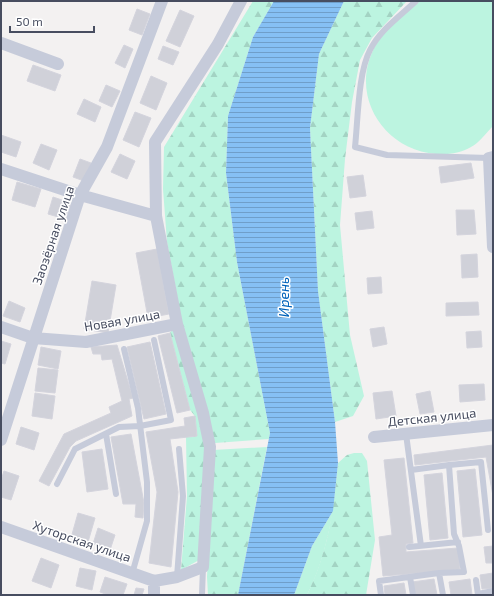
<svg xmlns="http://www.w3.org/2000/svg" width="494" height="596" font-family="'Exo 2',sans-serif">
<defs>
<pattern id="forest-firs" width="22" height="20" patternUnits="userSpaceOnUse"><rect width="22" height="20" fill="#bcf4e0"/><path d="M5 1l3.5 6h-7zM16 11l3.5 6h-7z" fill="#a3d3c3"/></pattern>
<pattern id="water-rules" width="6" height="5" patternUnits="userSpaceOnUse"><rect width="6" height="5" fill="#86c0f4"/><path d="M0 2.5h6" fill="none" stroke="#6f9ec9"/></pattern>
</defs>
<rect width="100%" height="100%" fill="#f3f1f1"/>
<path fill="#bcf4e0" d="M420 1H493V126C487 132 479 143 471 147 461 153 448 155 436 154 382 150 347 92 377 43 387 27 405 14 420 1Z
M333 511C327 542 321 567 307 595H294L312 546Z"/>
<path fill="url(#forest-firs)" d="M253 1H274L253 37 228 116 226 173 237 262 270 433 269 439 215 443 185 338 167 242 163 189 164 147Z
M344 1H407L372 38 360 60 352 102 345 159 340 225 350 335 364 396 353 416 335 422 318 291 310 128 319 54Z
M176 329 208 448 201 559 181 570 187 496 186 437 197 436 195 416 190 410 170 333 172 330Z
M267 447 238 595H208L207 577 213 450Z
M354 453H362L367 461 375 540 366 595H307C329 549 333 512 338 463L347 455Z"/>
<path fill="url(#water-rules)" d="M274 1H344L319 54 310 128 318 291 335 422 338 463 333 511 312 546 294 595H238L270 433 237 262 226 173 228 116 253 37Z"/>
<path fill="#d0d1d9" stroke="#d4d4dd" d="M137 9 150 14 142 35 129 30Z
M180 10 194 16 180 47 166 41Z
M124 45 133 49 125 68 115 63Z
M163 46 179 52 173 65 158 59Z
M33 65 61 75 55 91 27 81Z
M151 76 167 83 156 110 140 103Z
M106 85 120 91 112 107 99 101Z
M84 99 101 107 95 122 77 114Z
M135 112 151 118 139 147 123 140Z
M1 135 21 142 16 157 1 152Z
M41 144 57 150 49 170 33 163Z
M120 154 135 161 127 179 111 172Z
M80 159 91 163 84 181 73 177Z
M471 163 474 178 441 183 439 167Z
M363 175 366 196 350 198 347 177Z
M17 182 41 189 35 207 12 200Z
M53 197 71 203 65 219 48 214Z
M456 210H474L476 234 457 235Z
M372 211 374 228 357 230 355 213Z
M157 249 169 314 148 318 136 253Z
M477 254 478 277 462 278 461 255Z
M381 277 382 293 368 294 367 278Z
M92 281 116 285 108 333 84 329Z
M9 301 25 308 20 322 3 316Z
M478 302 479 315 446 316V303Z
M384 327 387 344 373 347 370 329Z
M481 331 482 347 467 348 466 332Z
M170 333 190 410 177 413 158 336Z
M1 341 11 344 5 364 1 363Z
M150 342 166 414 144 419 127 347Z
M117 345 133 398 129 399 132 416 76 441 70 447 49 486 39 481 64 434 111 413 109 407 122 401 112 359 102 360 101 354H93L91 347Z
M41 347 61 351 58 369 38 365Z
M38 368 58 370 55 393 35 391Z
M484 384 485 400 460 402 459 385Z
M392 391 396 416 376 419 373 393Z
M430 391 434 412 420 414 416 394Z
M35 393 55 396 52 419 32 416Z
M195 416 197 436 170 439 178 492 171 567 149 563 157 492 146 432 185 426 184 418Z
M21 427 39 433 34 450 16 444Z
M131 434 144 503 143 518 135 517 136 504H123L111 437Z
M493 445V496L486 457 415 465 414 455Z
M102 449 108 489 87 492 82 452Z
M404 458 413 543 406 544V552L458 548 460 570 383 576 379 537 392 535 384 460Z
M475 469 482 535 463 537 457 471Z
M4 471 19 476 11 500 1 497V480Z
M442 473 448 538 430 540 424 475Z
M78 513 95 518 88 542 71 538Z
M98 528 115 535 110 550 93 544Z
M493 546V563H486L484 547Z
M41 558 59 565 51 588 32 581Z
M80 568 96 571 92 590 76 586Z
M493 573V588L482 589 480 575Z
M105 577 127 584 123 595H108L100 592Z
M434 579 437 595H414L412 582Z
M470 579 472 595H451L449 582Z
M404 583 406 595H385L384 586Z
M136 588 144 589 142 595H134Z"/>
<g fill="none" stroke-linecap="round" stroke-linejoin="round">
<path stroke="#c6cbda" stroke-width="6" d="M416 1C400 16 380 30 370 50 358 73 358 120 355 147L387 155 489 158
M124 349 138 408 147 482V521L132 574
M106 434 116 494
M406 434 421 546
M411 470 449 465
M57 484 75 449 119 427 140 426 171 420 154 340
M409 547 458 542
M439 573 464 572 459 546 454 534 449 465 481 462 488 530
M177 577 183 496 179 449
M410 577 413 595
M476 580 478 595
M478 594 493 591
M202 595 203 567
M381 595 379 581 439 573 443 595"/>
<path stroke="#c6cbda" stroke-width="12" d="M1 43 58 64
M493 157 489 158 493 247
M1 169 80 195 156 216
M1 327 33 338 86 342 177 324
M374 437 493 425
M1 440 80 195 107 147 162 1
M1 527 154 581
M154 595V581L177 577 203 567 210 447 203 413 177 324 156 216 155 142 218 44 241 1"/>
</g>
<g text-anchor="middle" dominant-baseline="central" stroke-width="3" stroke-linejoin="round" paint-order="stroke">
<g font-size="13" fill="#474d60" stroke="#fff">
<text transform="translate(53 235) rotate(-71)">Заозёрная улица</text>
<text transform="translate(122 320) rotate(-10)">Новая улица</text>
<text transform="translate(432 417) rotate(-6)">Детская улица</text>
<text transform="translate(82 541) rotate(19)">Хуторская улица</text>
</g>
<g font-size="14" font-style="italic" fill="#0062ba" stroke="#fff">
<text transform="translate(283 297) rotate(-90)">Ирень</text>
</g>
</g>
<rect width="494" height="596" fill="none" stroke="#474d60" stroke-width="4"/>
<path d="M10 26v6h84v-6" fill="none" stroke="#474d60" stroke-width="2"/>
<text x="16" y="26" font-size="12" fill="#474d60" stroke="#ffffff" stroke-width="3" paint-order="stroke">50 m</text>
</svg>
